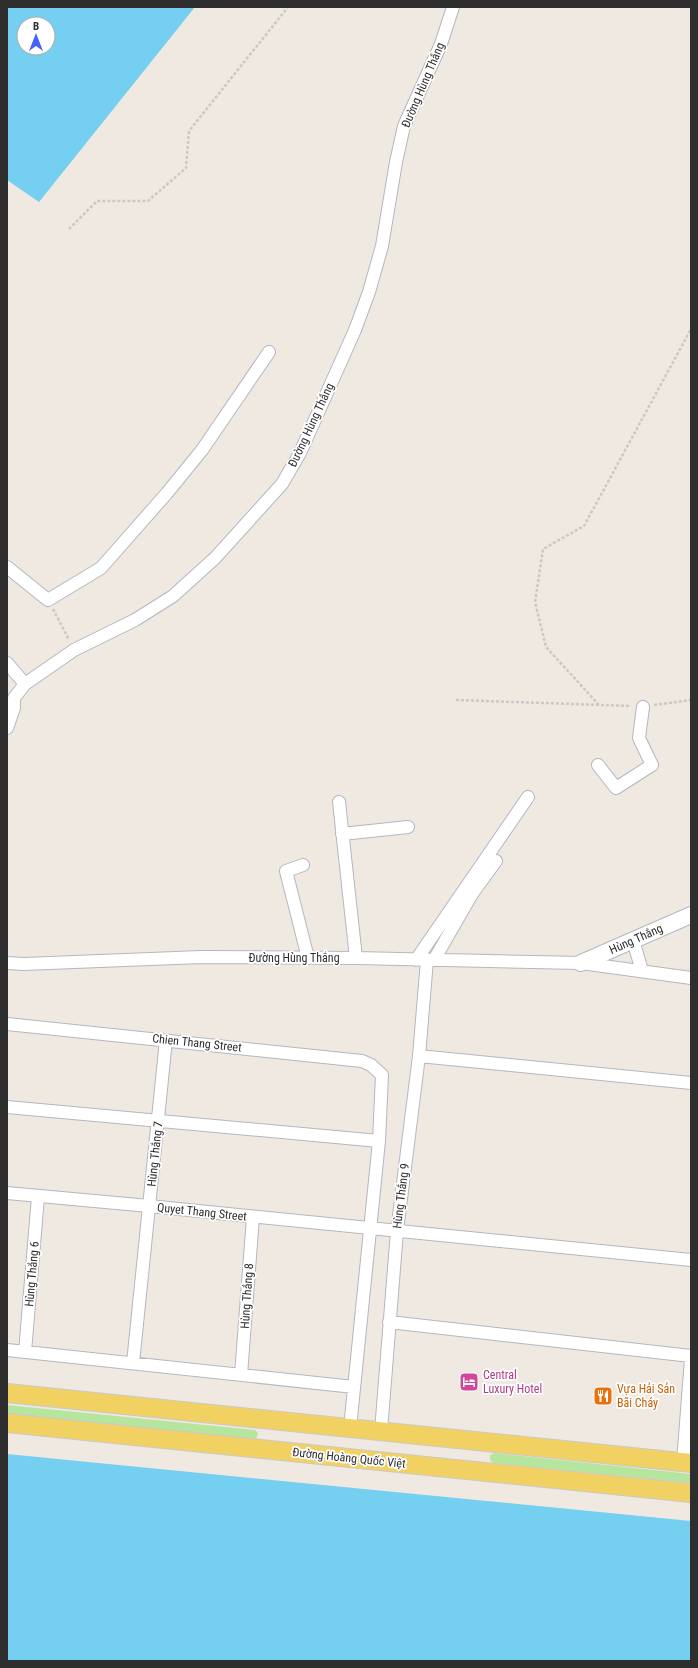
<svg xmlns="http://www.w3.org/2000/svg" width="698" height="1668" font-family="'Roboto Condensed',sans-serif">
<rect width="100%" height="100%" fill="#efe9e1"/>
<path fill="#b6e59e" d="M7 1405 255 1430 258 1433 257 1437 254 1440 7 1414Z
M494 1453 691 1474V1483L493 1463 490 1460V1455Z"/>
<path fill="#75cff0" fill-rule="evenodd" d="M7 7H195L39 202 7 180ZM24 24H48V48H24Z
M7 1454 691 1521V1661H7Z"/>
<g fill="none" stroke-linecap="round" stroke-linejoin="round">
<g stroke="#b4b7c1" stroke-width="14">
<path id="street" d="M7 567 48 600 101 568 167 493 202 450 269 352
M7 663 25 684
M7 728 14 708V698L25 684 74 650 135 620 173 596 215 558 282 484 300 453 355 330 369 292 382 246 396 162 404 126 441 44 453 7
M598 765 616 788 652 765 639 738 643 707
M339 802 356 958
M342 834 408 827
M303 865 286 871 308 958
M633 940 642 971
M416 960 528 797
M434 960 472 894 496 861
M7 963 24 964 201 957 356 958 581 963 691 978
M7 1024 362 1061 371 1065 382 1075 379 1141 350 1428
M419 1056 691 1083
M7 1107 379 1141
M7 1193 149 1206 691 1260
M389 1322 691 1356
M7 1350 354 1387
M25 1352 38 1197
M133 1363 166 1040
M241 1375 253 1217
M381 1431 397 1231 419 1056 427 960
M683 1462 691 1359"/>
</g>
<g stroke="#b4b7c1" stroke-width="18">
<path id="secondary" d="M581 963 691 915"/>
</g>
<g stroke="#c9c9c9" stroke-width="20">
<path id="primary" d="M7 1393 691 1463
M7 1423 691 1493"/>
</g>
<path stroke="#c9c9c9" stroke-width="2.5" stroke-dasharray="3 2" stroke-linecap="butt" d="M69 229 97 201H148L186 168 189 131 288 7
M53 609 69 640
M456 700 631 706
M599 705 546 647 535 602 543 549 584 526 691 329
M654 705 691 700"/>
<use href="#street" stroke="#fff" stroke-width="12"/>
<use href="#secondary" stroke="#fff" stroke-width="16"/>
<use href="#primary" stroke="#f2d163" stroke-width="18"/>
</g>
<defs>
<g id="hotel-square" transform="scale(1)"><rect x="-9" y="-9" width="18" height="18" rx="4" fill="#d1479c" stroke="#fff"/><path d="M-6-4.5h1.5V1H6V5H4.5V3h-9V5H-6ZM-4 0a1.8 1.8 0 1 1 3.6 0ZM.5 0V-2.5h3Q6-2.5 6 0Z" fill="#fff"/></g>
<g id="restaurant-square" transform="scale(1)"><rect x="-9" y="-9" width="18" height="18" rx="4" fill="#e8710a" stroke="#fff"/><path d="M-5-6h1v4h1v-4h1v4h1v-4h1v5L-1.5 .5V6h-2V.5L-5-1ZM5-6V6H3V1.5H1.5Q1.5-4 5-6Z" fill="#fff"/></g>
</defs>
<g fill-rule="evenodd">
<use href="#hotel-square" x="469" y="1382"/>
<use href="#restaurant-square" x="603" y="1396"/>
</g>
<g text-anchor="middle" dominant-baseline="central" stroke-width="3.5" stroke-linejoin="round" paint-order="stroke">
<g font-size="12" fill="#2e2e2e" stroke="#fff">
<text transform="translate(423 85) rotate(-67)">Đường Hùng Thắng</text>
<text transform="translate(311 425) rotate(-65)">Đường Hùng Thắng</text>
<text transform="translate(636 939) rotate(-24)">Hùng Thắng</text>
<text x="294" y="958">Đường Hùng Thắng</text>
<text transform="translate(197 1043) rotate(6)">Chien Thang Street</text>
<text transform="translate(155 1154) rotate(-84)">Hùng Thắng 7</text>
<text transform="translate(401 1196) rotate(-83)">Hùng Thắng 9</text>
<text transform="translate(202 1212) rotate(6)">Quyet Thang Street</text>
<text transform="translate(32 1274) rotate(-85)">Hùng Thắng 6</text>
<text transform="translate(247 1296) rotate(-86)">Hùng Thắng 8</text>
<text transform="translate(349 1458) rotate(6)">Đường Hoàng Quốc Việt</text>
</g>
<g font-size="12" fill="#b23c85" stroke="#fff" text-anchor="start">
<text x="483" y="1375">Central<tspan x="483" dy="14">Luxury Hotel</tspan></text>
</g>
<g font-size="12" fill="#c56008" stroke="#fff" text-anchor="start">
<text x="617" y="1389">Vựa Hải Sản<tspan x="617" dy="14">Bãi Cháy</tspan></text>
</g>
</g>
<rect width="698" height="1668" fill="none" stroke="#2e2e2e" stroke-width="16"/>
<g transform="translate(36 36)"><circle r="19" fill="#ffffff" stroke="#ababab"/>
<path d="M0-3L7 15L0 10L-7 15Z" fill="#4264fb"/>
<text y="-6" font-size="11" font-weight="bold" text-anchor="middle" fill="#2e2e2e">B</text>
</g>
</svg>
